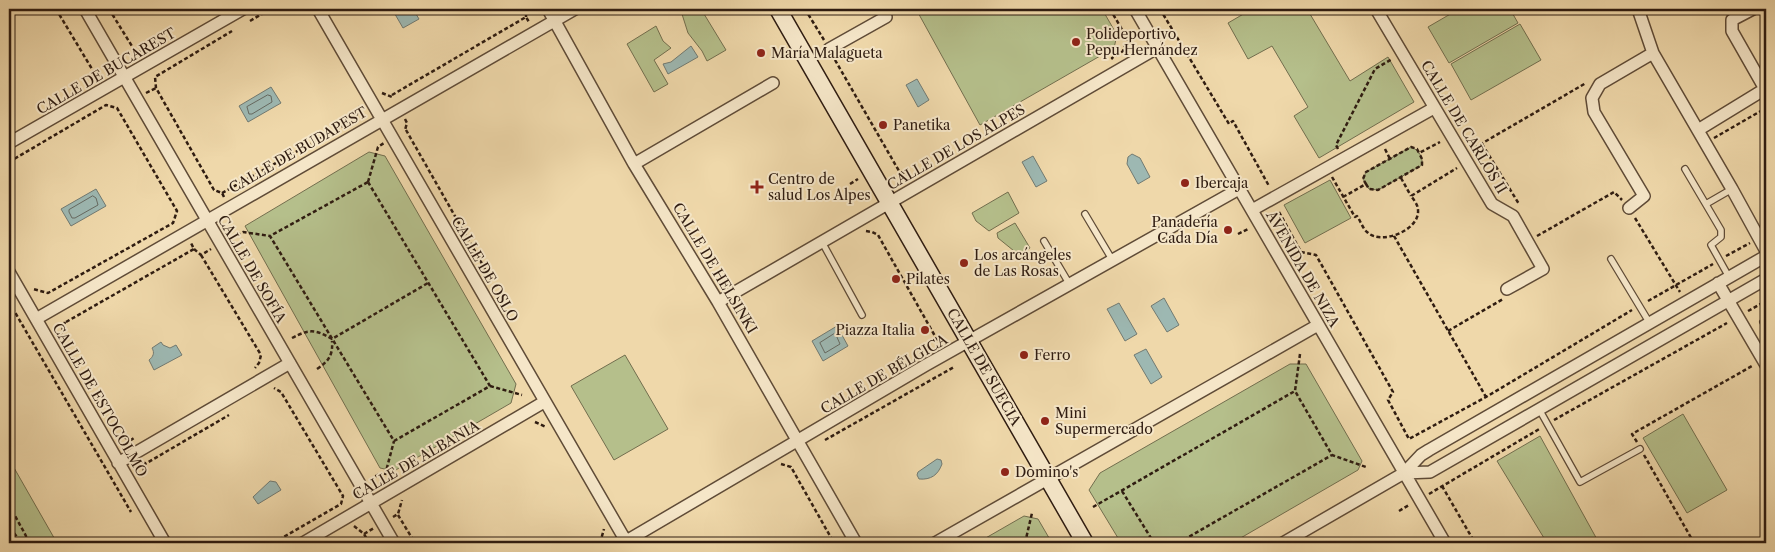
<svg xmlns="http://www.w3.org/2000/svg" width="1775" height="552" font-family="'Libre Caslon Text',serif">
<rect width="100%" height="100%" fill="#efd8aa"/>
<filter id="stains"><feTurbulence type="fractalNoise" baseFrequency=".004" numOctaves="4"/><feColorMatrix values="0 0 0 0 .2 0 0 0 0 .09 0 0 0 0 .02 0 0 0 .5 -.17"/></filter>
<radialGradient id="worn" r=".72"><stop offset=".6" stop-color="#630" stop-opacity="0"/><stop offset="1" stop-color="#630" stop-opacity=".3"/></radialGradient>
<path fill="#b5bf8b" stroke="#726e4e" d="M684 9H701L726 50 707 61 702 51 688 33 681 11Z
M916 9H1102L1117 35 1114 48 980 125Z
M1252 9H1307L1350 81 1388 57 1414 102 1319 158 1294 116 1308 107 1272 46 1248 59 1228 23Z
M1459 9H1510L1518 23 1449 63 1428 27Z
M1520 24 1541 60 1471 100 1451 64Z
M656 26 663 41 671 48 654 60 668 84 654 92 627 44Z
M1411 147C1419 150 1423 157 1422 165L1378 190 1369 189 1363 179 1366 172Z
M369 152 385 156 516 384 511 403 394 471 380 468 245 226Z
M1330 180 1351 218 1305 243 1284 205Z
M1008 192 1019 213 989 231 976 221 972 213Z
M1015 223 1030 248 1019 255 998 238 997 233Z
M625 355 668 429 614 460 571 386Z
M1290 364H1306L1362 461 1358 470 1232 543H1121L1089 490 1100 473Z
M1683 414 1727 490 1687 513 1643 438Z
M1540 436 1599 543H1547L1497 461Z
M9 459 57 543H9Z
M1024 516 1038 519 1052 543H977Z"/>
<path fill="#9db8b2" stroke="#717a72" d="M392 9H413L419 19 403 28Z
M691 46 698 57 668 74 663 64 671 62Z
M917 79 929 100 918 107 906 85Z
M271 87 281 103 248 122 239 106Z
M1132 154 1140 158 1150 177 1138 184 1127 164 1128 157Z
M1033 156 1047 181 1036 187 1022 162Z
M96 189 106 206 71 226 61 209Z
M1164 298 1179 325 1167 332 1151 306Z
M1119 303 1137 334 1125 341 1107 309Z
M837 326 848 346 823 361 812 341Z
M161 342 163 345 170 348 176 345 182 355 154 370 149 360C153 357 155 353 152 348Z
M1146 349 1162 377 1151 384 1134 355Z
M937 459 941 460 942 464C938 475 931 480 919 479L917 475 918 472Z
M270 481 276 482 281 490 258 504 253 497Z"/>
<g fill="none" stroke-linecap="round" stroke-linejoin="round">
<path stroke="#666a62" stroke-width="1" d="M268 95 271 96 272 102 252 114H249L247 107Z
M93 196 96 198 98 205 75 218H72L69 212V210Z
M834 334 836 335 840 344 825 353 820 343Z"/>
<g stroke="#5f4b37" stroke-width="8">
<path id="lane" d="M1685 169 1721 230V237L1711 245 1729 277
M1706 204 1732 189
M1085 214 1113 261
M1044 241 1070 285
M822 242 862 315
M1611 259 1649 322
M1766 320 1763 322 1766 327
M1539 409 1580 482 1640 449"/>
</g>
<g stroke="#5f4b37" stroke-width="14">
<path id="street" d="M85 9 394 543
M318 9 627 543
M548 9 634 164 718 302 856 543
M1135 9 1445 543
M1376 9 1492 204 1513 216 1543 269 1507 289
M1638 9 1653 53 1732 189 1766 251
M829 49 886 17
M1698 130 1765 89 1732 31V20L1753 9
M9 143 243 9
M634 164 773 83
M1629 208 1644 196 1594 112 1592 98 1600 84 1653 53
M1252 210 1434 108
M9 272 165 543
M1718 283 1766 365
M718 302 1157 48
M36 319 575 9
M118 463 290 363
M1404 473 1430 472 1766 279
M303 543 544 402
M623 543 926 365 1239 189
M935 543 1318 325
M1283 543 1404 473 1421 455 1429 450 1766 256"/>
</g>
<g stroke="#2f1c11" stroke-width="19">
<path id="secondary" d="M778 9 1085 543"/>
</g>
<path stroke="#2f1c11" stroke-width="2.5" stroke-dasharray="4 2.5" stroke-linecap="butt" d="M56 9 95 74 92 81
M109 9 135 51 141 52
M805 9 824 40
M1110 9 1127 38 1123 51 1112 58 1113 59
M1160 9 1229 124 1233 121 1269 186
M526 17V9
M250 21 270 9
M835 60 899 171 904 174 911 175
M146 93 156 88
M382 93 392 97
M392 95 526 17 529 22
M405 119 407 123 405 130
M356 122 355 119 360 106
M406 130 489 276
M1714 138 1766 108
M1482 144 1519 204
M1474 148 1586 83
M1338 149 1336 145 1375 69 1392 59
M1385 149 1390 159
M9 162 106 105 117 108 177 211 173 223 48 293 33 289
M1332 177 1355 217 1357 216C1360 220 1363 229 1367 232 1381 246 1420 230 1418 210 1418 205 1414 200 1411 196L1457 168
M1401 178 1411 196
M368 182 490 386 394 441 270 236Z
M368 182 378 147 384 143
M850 184 858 179
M1366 184 1369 189 1378 190 1422 165V159L1419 153
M222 193 355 119
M224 197 222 193 214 190 156 88 155 77 232 31
M1343 197 1366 184 1363 179 1366 172 1411 147 1417 149 1419 153 1440 142
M1279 212 1301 252 1316 255 1393 392 1388 400 1409 439 1486 397 1632 310
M1268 218 1279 212
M1635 218 1680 292
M866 231 872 232 878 235 940 345
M1238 234 1248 229
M1394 236 1486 397
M1537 236 1614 192 1622 200
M231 238 243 232 270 236
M194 249 201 255 211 249
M9 251 14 261
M201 255 261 355 259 363 255 368
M1726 256 1750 243
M1648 301 1713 264
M9 302 131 512
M1748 311 1766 301
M66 322 194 249 191 243
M1448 331 1503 299
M60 336 65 322
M292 338C309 329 315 329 332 339L428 283
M1300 354 1295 391 1332 455 1366 467
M317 369C329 361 333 355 332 341
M490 386 522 395
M1554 420 1727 323
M535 422 546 427
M118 435 131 440 134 438
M825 440 954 367
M1637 442 1632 434 1752 366
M1644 455 1694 543
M144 462 145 464 229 415
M781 464 791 467 834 543
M385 475 394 441
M142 477 145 464
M370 480 379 474
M1442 486 1475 543
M1122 491 1154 543
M1429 494 1541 428
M9 505 25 534 29 543
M1093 507 1295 391
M1399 511 1409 505
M398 515 415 543
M393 517 398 514 402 500
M354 526 364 534 369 543
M9 529 13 532 22 543
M364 534 374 528
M273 543 341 504 343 496 281 392 274 388
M600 543 604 529
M1025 543 1032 513
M1178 543 1332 455"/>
<use href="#lane" stroke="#f5e6c8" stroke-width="5.5"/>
<use href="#street" stroke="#f5e6c8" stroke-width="11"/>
<use href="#secondary" stroke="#f5e6c8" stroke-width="16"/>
</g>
<g fill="#8f2418" stroke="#f5e6c8" stroke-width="2">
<circle cx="1076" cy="42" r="5"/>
<circle cx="761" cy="53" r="5"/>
<circle cx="883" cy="125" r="5"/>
<circle cx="1185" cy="183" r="5"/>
<path d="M754.5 179.5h5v5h5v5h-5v5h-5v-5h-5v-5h5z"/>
<circle cx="1228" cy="230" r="5"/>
<circle cx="964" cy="263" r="5"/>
<circle cx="896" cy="279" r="5"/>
<circle cx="925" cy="330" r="5"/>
<circle cx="1024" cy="355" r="5"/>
<circle cx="1045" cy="421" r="5"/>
<circle cx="1005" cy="472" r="5"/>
</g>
<g text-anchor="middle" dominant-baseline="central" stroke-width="4" stroke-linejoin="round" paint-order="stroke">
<g font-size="14" fill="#2f1c11" stroke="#f5e6c8" text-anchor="start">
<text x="1086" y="34">Polideportivo<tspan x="1086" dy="16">Pepu Hernández</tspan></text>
<text x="771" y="53">María Malagueta</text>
<text x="893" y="125">Panetika</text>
<text x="768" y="179">Centro de<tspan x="768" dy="16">salud Los Alpes</tspan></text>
<text x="1195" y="183">Ibercaja</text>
<text x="1218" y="222" text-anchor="end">Panadería<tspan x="1218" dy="16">Cada Día</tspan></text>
<text x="974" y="255">Los arcángeles<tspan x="974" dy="16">de Las Rosas</tspan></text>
<text x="906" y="279">Pilates</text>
<text x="915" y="330" text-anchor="end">Piazza Italia</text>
<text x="1034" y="355">Ferro</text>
<text x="1055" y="413">Mini<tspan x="1055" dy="16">Supermercado</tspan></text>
<text x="1015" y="472">Domino's</text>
</g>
<g font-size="14" fill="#2f1c11" stroke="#f5e6c8">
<text transform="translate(106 71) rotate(-30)">CALLE DE BUCAREST</text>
<text transform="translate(1464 127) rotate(59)">CALLE DE CARLOS II</text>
<text transform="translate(956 147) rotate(-30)">CALLE DE LOS ALPES</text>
<text transform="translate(298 150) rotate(-30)">CALLE DE BUDAPEST</text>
<text transform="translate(715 268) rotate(59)">CALLE DE HELSINKI</text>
<text transform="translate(252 269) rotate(60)">CALLE DE SOFÍA</text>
<text transform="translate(485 269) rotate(60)">CALLE DE OSLO</text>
<text transform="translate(1303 269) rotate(60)">AVENIDA DE NIZA</text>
<text transform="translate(984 367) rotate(60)">CALLE DE SUECIA</text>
<text transform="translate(884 374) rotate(-30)">CALLE DE BÉLGICA</text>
<text transform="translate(100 400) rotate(60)">CALLE DE ESTOCOLMO</text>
<text transform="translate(416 460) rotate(-30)">CALLE DE ALBANIA</text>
</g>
</g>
<rect width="1775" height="552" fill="none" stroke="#efd8aa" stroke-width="30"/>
<rect x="10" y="10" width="1755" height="532" fill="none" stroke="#2f1c11" stroke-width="2.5"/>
<rect x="15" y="15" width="1745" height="522" fill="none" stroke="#2f1c11"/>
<rect width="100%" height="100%" filter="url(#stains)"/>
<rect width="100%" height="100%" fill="url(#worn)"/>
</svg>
